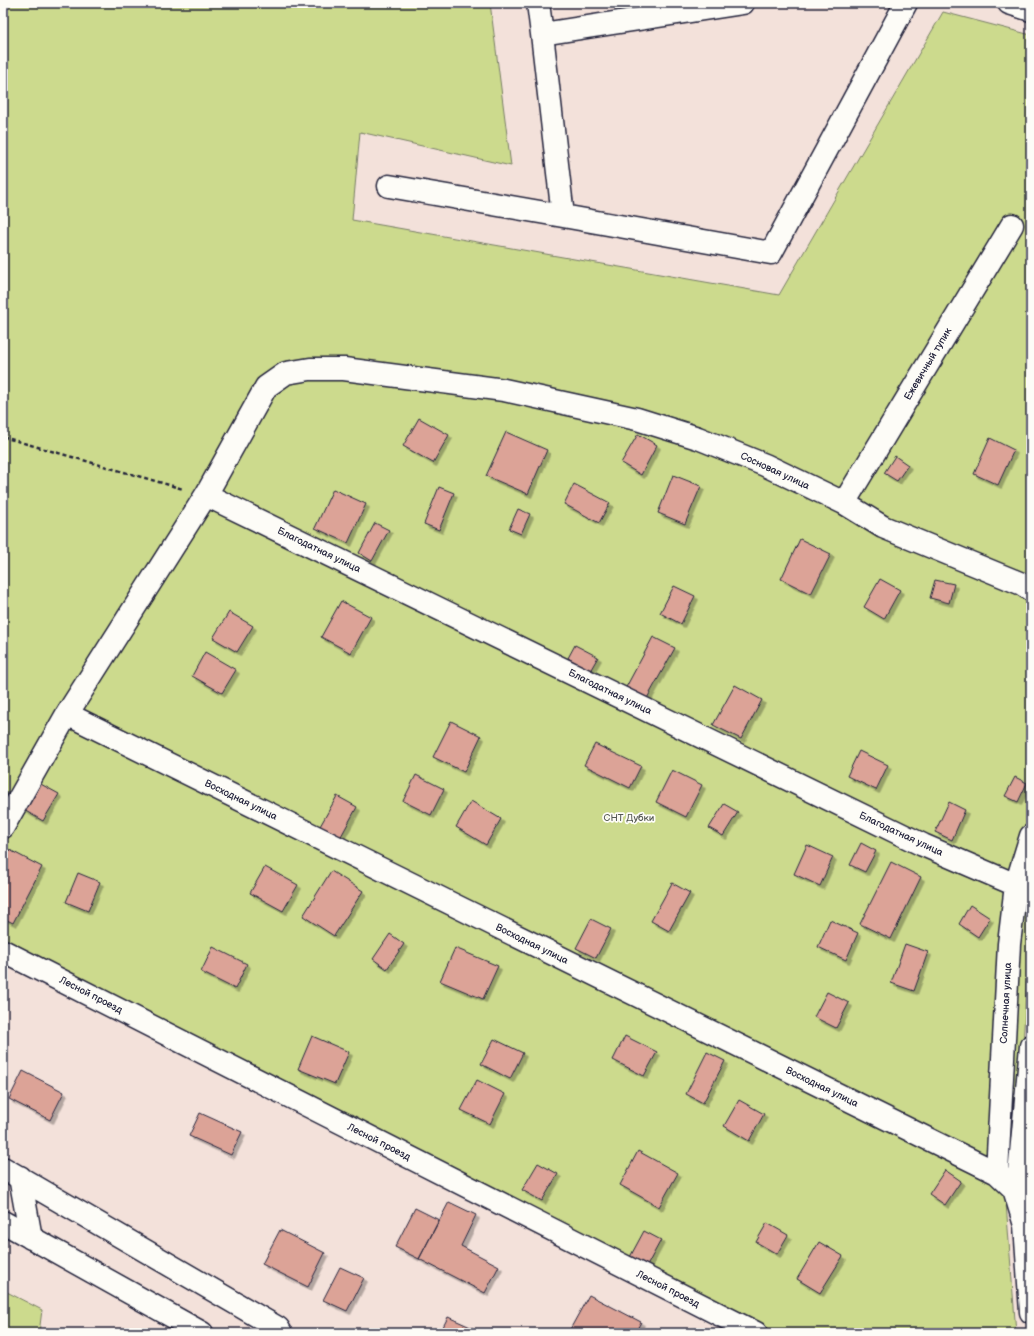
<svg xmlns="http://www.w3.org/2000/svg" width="1034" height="1336" font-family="'Balsamiq Sans',sans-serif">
<defs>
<filter id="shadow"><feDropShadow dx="3.5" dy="3.5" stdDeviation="0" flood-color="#0004"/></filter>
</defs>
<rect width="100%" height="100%" fill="#f3e1da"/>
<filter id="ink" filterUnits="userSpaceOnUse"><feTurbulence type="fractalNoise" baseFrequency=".025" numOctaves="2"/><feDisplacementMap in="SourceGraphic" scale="8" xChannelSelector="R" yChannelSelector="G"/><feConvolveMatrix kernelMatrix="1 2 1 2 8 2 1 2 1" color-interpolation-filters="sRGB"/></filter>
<g filter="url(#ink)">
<path fill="#ccda8d" stroke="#777e64" d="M3 3H490L511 166 360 132 352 220 779 295 943 12 1031 35V900L1017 1155 1029 1167V1197L1006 1203 1016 1333H756L3 951Z
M3 1290 42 1310 39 1333H3Z"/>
<path fill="#dca397" stroke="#22223b" filter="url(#shadow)" d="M419 418 449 435 433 463 403 446Z
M506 432 547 450 528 494 486 476Z
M638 434 657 445 641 475 621 463Z
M990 438 1014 450 998 485 974 474Z
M895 456 908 465 897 481 884 473Z
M673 475 701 486 685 524 658 513Z
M574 484 610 503 599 523 564 504Z
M439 487 454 493 439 530 424 524Z
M333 489 366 504 348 543 315 528Z
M518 509 530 514 521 534 509 529Z
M375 523 389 530 372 561 359 553Z
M800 539 831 554 811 594 781 579Z
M880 579 900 590 884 619 864 607Z
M935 580 954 584 949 603 930 598Z
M674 586 695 596 681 624 660 613Z
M341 601 371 617 351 653 321 637Z
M229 612 253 626 237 652 213 638Z
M653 637 675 648 645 702 624 691Z
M575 645 598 657 590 671 568 658Z
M205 652 236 670 222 693 192 676Z
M735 685 762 700 741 739 713 725Z
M451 721 481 736 464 772 433 757Z
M595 744 641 766 630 788 584 765Z
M859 751 888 765 876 790 847 776Z
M672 770 702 785 686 817 656 802Z
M416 775 444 789 431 815 403 801Z
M1015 777 1027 783 1018 802 1005 796Z
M37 782 59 794 43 821 22 809Z
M337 796 357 807 339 840 319 828Z
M471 801 501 819 486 845 456 827Z
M949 802 965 810 952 840 935 832Z
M724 804 738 812 723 836 709 828Z
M861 843 876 851 865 872 850 865Z
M807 845 833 857 820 886 794 874Z
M4 847 42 867 13 923 3 918Z
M891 862 921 877 891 939 860 924Z
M265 867 298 885 283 911 250 893Z
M331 871 363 891 334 936 303 916Z
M78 873 100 882 88 911 66 902Z
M672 883 690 893 669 931 651 921Z
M970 905 990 918 978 937 959 924Z
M591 919 611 929 596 958 576 948Z
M830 920 858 933 846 960 818 947Z
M390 934 404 944 387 969 373 959Z
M905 944 928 952 914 991 891 983Z
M213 947 247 964 235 989 201 972Z
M455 948 498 966 483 999 440 981Z
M827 992 849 1003 836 1028 814 1017Z
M312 1036 349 1052 335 1084 298 1069Z
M625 1036 657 1052 644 1076 613 1060Z
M494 1039 523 1053 510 1079 481 1064Z
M707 1052 725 1061 703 1103 686 1094Z
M23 1071 64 1092 50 1120 9 1099Z
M477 1080 505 1094 490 1124 461 1110Z
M739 1100 764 1114 749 1141 724 1126Z
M200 1113 242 1132 231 1155 189 1136Z
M638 1151 678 1173 659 1207 620 1185Z
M538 1163 558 1174 542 1201 522 1190Z
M945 1170 961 1181 945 1205 929 1194Z
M449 1202 476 1215 461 1246 499 1266 485 1293 419 1259Z
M415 1208 439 1220 419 1259 395 1247Z
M767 1223 788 1235 777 1254 756 1242Z
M280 1230 325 1253 308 1287 262 1264Z
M644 1231 661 1240 647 1266 630 1257Z
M819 1242 843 1256 820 1293 797 1279Z
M340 1267 364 1278 347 1311 323 1300Z
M589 1295 641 1322 635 1333H568Z
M448 1317 484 1333H440Z"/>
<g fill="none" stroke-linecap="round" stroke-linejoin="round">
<g stroke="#22223b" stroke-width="25">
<path id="minor" d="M538 3 542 34
M743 3 542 34 563 216 771 253 906 3
M1009 3 1031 10
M389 186 563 216
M206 495 923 845 1016 885
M844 503 1012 225
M67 714 997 1173 1014 1189 1025 1225 1031 1312
M3 827 67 714 206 495 266 387 286 373 310 369H344L504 390 637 419 698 438 765 465 844 503 883 527 1022 584 1031 590
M3 951 756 1333
M3 1168 278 1328 281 1333
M997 1173 1009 944 1016 885 1031 836
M20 1177 31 1238
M1017 1197 1031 1046
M3 1222 202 1333"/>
</g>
<path stroke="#22223b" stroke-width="2.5" stroke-dasharray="4 3" stroke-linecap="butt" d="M3 437 183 489"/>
<use href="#minor" stroke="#fdfcf7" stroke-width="22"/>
</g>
</g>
<g text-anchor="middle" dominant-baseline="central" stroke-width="3.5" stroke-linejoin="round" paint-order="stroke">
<g font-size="10" fill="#22223b" stroke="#fdfcf7">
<text transform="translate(928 364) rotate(-59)">Ежевичный тупик</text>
<text transform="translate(775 471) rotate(25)">Сосновая улица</text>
<text transform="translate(319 550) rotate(26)">Благодатная улица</text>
<text transform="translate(610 692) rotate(26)">Благодатная улица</text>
<text transform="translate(241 800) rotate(26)">Восходная улица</text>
<text transform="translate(901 834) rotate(25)">Благодатная улица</text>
<text transform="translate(532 944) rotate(26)">Восходная улица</text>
<text transform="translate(91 995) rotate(27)">Лесной проезд</text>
<text transform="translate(1006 1003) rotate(-87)">Солнечная улица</text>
<text transform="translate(822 1087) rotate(26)">Восходная улица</text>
<text transform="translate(379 1142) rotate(27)">Лесной проезд</text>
<text transform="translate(668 1289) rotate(27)">Лесной проезд</text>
</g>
<g font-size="10" fill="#555954" stroke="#fdfcf7">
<text x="629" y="818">СНТ Дубки</text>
</g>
</g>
<rect width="1034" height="1336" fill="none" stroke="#fdfcf7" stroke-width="16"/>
<rect x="8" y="8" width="1018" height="1320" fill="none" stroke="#22223b" stroke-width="1.5" filter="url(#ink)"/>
</svg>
